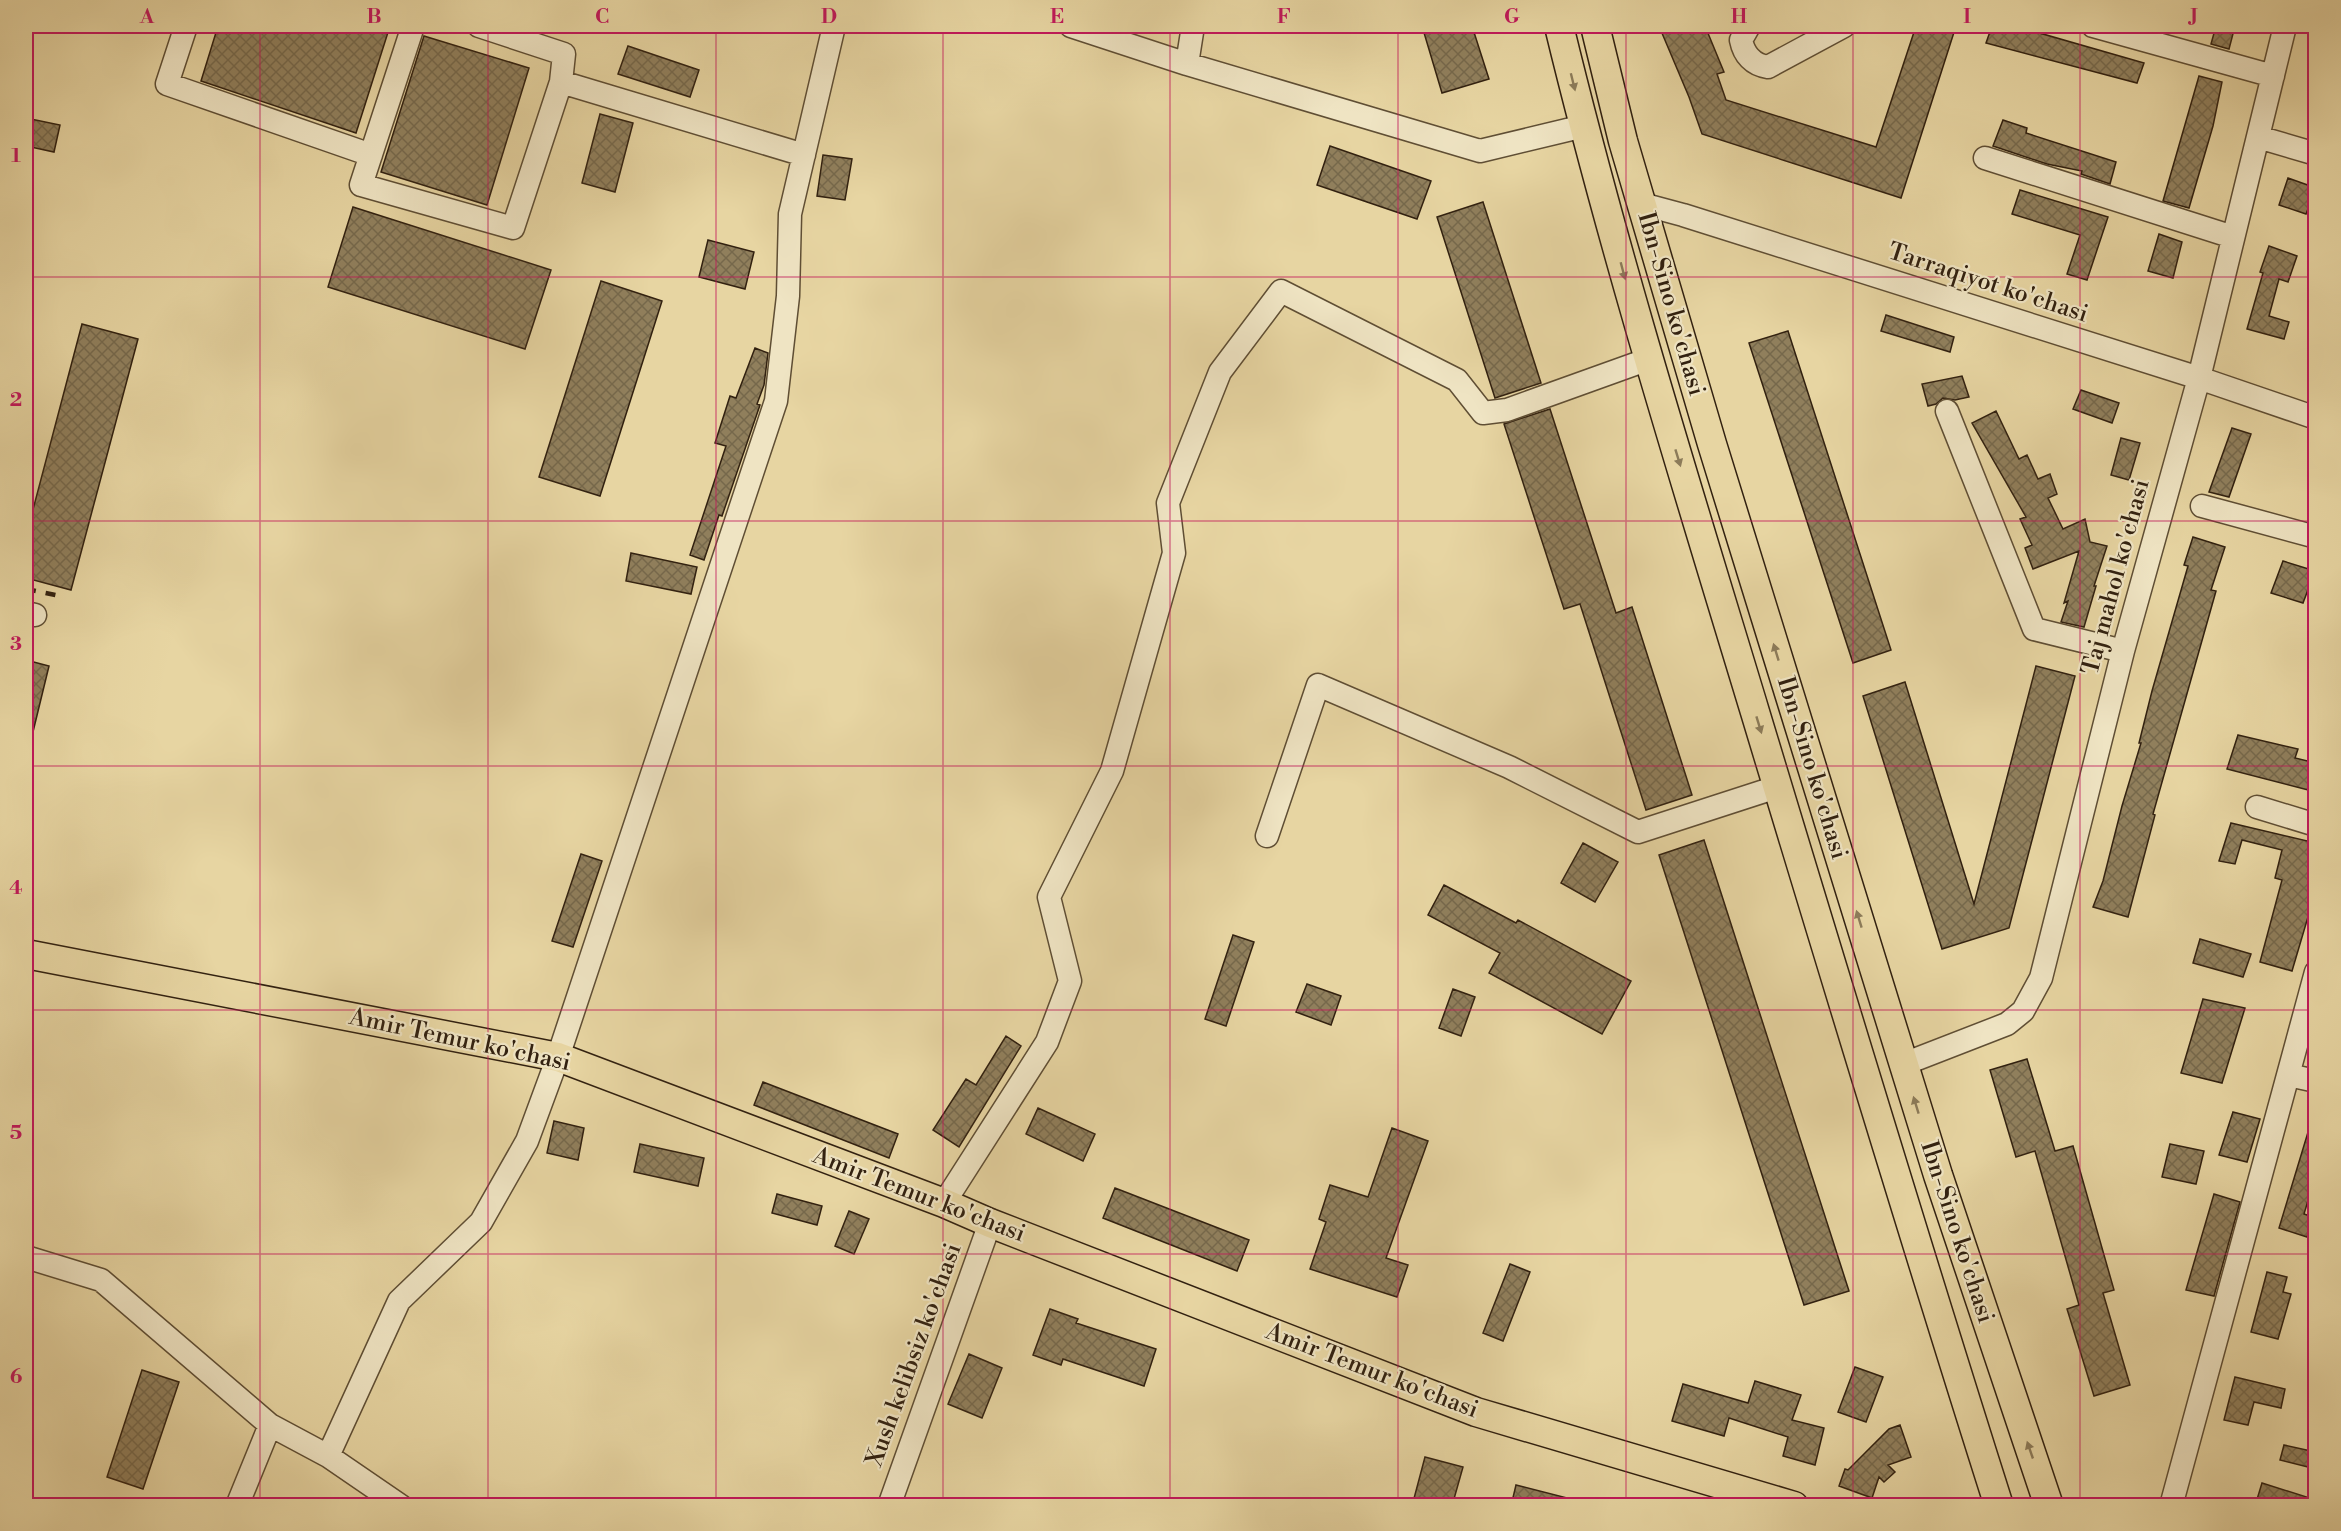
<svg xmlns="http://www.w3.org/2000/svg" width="2341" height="1531" font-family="'Libre Bodoni',serif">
<defs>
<pattern id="building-cross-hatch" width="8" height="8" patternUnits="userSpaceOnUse" patternTransform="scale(1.5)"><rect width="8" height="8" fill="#907f5c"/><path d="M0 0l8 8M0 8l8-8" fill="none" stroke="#76684b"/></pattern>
</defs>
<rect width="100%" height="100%" fill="#e7d5a2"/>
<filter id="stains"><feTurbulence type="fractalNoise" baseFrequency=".00333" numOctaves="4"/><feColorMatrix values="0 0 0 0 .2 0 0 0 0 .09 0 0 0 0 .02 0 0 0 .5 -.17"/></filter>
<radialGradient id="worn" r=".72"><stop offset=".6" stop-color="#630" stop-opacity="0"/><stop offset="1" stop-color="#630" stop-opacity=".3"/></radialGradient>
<path fill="url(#building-cross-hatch)" stroke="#322110" stroke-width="1.5" d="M218 26H390L356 133 201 81Z
M1422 26H1472L1489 79 1442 93Z
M1659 26H1705L1724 72 1717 74 1726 100 1876 147 1916 26H1956L1901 198 1702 134 1689 97Z
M1992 26H2015L2144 63 2137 83 1986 43Z
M2216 26H2235L2229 49 2211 44Z
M424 36 529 68 487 205 381 172Z
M628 46 699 70 690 97 618 74Z
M2199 76 2222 82 2213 126 2189 208 2163 201Z
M600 114 633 123 615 192 582 183Z
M26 118 60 125 54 152 26 146Z
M2003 120 2027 128 2026 133 2116 162 2110 184 2081 174 2082 171 2047 164 1993 146Z
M1330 146 1431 181 1417 219 1317 185Z
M823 155 852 159 845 200 817 196Z
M2288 178 2316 188 2306 214 2279 205Z
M2020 190 2108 217 2087 280 2067 274 2080 235 2012 214Z
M1483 202 1541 383 1495 398 1437 217Z
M353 207 551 270 525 349 328 287Z
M2159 234 2182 242 2173 278 2148 271Z
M708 240 754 252 745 289 699 277Z
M2269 246 2297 256 2288 282 2279 279 2269 316 2289 322 2284 339 2247 329 2263 273 2260 272Z
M601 281 662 301 600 496 539 477Z
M1886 315 1954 337 1950 352 1881 331Z
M82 324 138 339 71 590 26 578V536Z
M1788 331 1891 650 1853 663 1749 343Z
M755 348 768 353 764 385 757 404 760 405 722 516 719 515 704 560 690 555 726 446 715 443 730 396 736 398Z
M1962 376 1969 397 1955 400 1943 398 1936 404 1928 406 1922 384Z
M2081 390 2119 403 2112 423 2073 409Z
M1550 409 1616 613 1632 607 1692 795 1646 810 1580 604 1564 609 1504 424Z
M1996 411 2019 459 2027 455 2038 479 2050 474 2057 494 2048 498 2063 529 2085 519 2090 542 2107 546 2094 586H2096L2084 627 2061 622 2068 601 2064 603 2079 551 2033 569 2025 548 2032 545 2020 519 2026 517 1972 423Z
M2232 428 2251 434 2229 497 2209 492Z
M2121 438 2140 443 2129 480 2111 475Z
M2193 537 2225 547 2211 590 2216 591 2153 814 2155 815 2128 917 2093 907 2103 881 2122 806 2141 743H2139L2152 691 2188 566 2184 565Z
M631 553 697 567 691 594 626 581Z
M2283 561 2315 571 2303 603 2271 593Z
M26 660 49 666 31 740 26 739Z
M2036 666 2075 676 2009 928 1942 949 1863 696 1905 682 1974 904Z
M2238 735 2298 749 2295 758 2316 763V792L2227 769Z
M2231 823 2316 843V890L2292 971 2260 962 2282 880 2275 878 2282 850 2242 840 2235 864 2219 861Z
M1704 840 1849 1291 1804 1305 1659 855Z
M1583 843 1618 862 1595 902 1561 883Z
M581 854 602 861 573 947 552 941Z
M1444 885 1516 923 1518 920 1631 981 1602 1034 1489 973 1500 953 1428 915Z
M1233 935 1254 942 1226 1026 1205 1019Z
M2200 939 2251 954 2243 977 2193 963Z
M1307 984 1341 996 1331 1025 1296 1012Z
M1453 989 1475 997 1461 1036 1439 1028Z
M2203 999 2245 1008 2222 1083 2181 1073Z
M1006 1036 1021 1046 959 1147 933 1130 966 1079 976 1085Z
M2027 1059 2055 1151 2073 1146 2114 1290 2103 1293 2130 1385 2094 1396 2067 1309 2079 1305 2035 1151 2016 1157 1990 1070Z
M763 1082 898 1134 889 1158 754 1105Z
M1038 1108 1095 1134 1083 1161 1026 1134Z
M2233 1112 2260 1119 2247 1162 2219 1155Z
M2312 1119H2316V1174L2304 1214 2313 1217 2307 1237 2279 1228Z
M554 1121 584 1128 578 1160 547 1153Z
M1392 1128 1428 1141 1386 1258 1408 1265 1397 1297 1310 1269 1326 1222 1319 1219 1330 1185 1368 1197Z
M640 1144 704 1158 698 1186 634 1172Z
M2170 1144 2204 1151 2196 1184 2162 1177Z
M1115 1188 1249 1240 1237 1271 1103 1218Z
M777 1194 822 1206 817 1225 772 1213Z
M2214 1194 2240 1202 2214 1296 2186 1290Z
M849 1211 869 1219 854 1254 835 1246Z
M1510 1264 1530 1272 1503 1341 1483 1333Z
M2267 1272 2287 1277 2283 1292 2291 1294 2278 1339 2251 1332Z
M1050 1309 1078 1319 1076 1323 1156 1349 1144 1386 1063 1359 1061 1365 1033 1355Z
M969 1354 1002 1368 982 1418 948 1404Z
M1855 1367 1883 1377 1866 1422 1838 1412Z
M142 1370 179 1382 143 1489 107 1477Z
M2235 1377 2285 1389 2281 1408 2254 1402 2248 1425 2224 1420Z
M1755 1381 1801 1395 1792 1420 1824 1428 1815 1465 1783 1456 1788 1437 1729 1418 1724 1436 1672 1421 1683 1384 1748 1403Z
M1900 1425 1911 1457 1888 1465 1895 1472 1884 1482 1879 1477 1872 1498 1839 1486 1845 1469 1848 1470 1889 1429Z
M2284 1445 2316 1452V1469L2280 1460Z
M1425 1457 1463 1467 1452 1506H1412Z
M2262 1483 2316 1500V1506H2255Z
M1516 1485 1575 1500 1574 1506H1511Z"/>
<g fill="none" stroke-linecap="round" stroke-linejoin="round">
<g stroke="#5f4e34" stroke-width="25">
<path id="minor" d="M186 26 167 84 371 155
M413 26 361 185 513 228 561 82 564 54 479 26
M1071 26 1187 64 1480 151 1584 126
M1749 26 1741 40C1744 55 1753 65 1768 67L1844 26
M2093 26 2273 76
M1187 64 1193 26
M561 82 804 155
M2258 137 2316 154
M1985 158 2233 237
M1642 204 1683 215 2199 378 2316 418
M1947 411 2034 629 2123 651
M2202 506 2316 537
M26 613 35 615
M2257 807 2316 825
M1267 836 1318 685 1509 767 1638 832 1777 787
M1904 1064 2007 1024 2023 1011 2041 978 2123 651 2199 378 2285 26
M2288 1075 2316 1081
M944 1203 1047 1042 1070 981 1049 897 1112 771 1174 553 1168 503 1220 372 1281 291 1457 380 1483 413 1507 410 1649 359
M26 1257 101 1280 270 1425 328 1456 399 1301 481 1222 527 1141 558 1057 776 401 788 296 790 214 834 26
M328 1456 401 1506
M237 1506 270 1425
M889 1506 990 1223
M2171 1506 2316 972"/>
</g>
<g stroke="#322110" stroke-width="31">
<path id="major" d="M1559 26C1615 257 1686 484 1755 712 1835 977 1915 1242 1999 1506
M1595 26 1623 141 1712 444 1938 1175 2049 1506
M26 954 558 1057 944 1203 990 1223 1476 1412 1794 1506"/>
</g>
<use href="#minor" stroke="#efe4c3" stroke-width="22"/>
<use href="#major" stroke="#e7d5a2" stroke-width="28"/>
<path stroke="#322110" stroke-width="4.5" stroke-dasharray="10 10" stroke-linecap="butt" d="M26 589 65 597"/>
</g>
<defs><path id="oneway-solid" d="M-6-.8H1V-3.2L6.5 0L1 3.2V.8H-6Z" transform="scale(1.5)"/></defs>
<g fill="#8c7b59">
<use href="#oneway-solid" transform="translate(1573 82) rotate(76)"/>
<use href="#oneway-solid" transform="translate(1623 271) rotate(75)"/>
<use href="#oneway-solid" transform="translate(1678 458) rotate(73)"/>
<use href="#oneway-solid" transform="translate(1776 652) rotate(-107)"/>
<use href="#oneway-solid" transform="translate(1759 725) rotate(73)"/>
<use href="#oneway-solid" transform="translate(1859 919) rotate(-107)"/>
<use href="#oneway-solid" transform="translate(1916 1105) rotate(-107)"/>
<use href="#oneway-solid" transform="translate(2030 1450) rotate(-109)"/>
</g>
<path fill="none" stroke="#c2185b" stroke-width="1.5" stroke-opacity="0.55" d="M260 26V1506M488 26V1506M716 26V1506M943 26V1506M1170 26V1506M1398 26V1506M1626 26V1506M1853 26V1506M2080 26V1506M26 277H2316M26 521H2316M26 766H2316M26 1010H2316M26 1254H2316"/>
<g text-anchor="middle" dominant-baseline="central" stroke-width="4.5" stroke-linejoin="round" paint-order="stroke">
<g font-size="24" fill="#322110" stroke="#efe4c3">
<text transform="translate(1988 283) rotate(18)">Tarraqiyot ko'chasi</text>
<text transform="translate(1671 304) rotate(74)">Ibn-Sino ko'chasi</text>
<text transform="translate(2116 577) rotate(-75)">Taj mahol ko'chasi</text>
<text transform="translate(1812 768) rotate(73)">Ibn-Sino ko'chasi</text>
<text transform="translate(460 1040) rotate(12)">Amir Temur ko'chasi</text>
<text transform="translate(919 1195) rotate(21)">Amir Temur ko'chasi</text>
<text transform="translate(1957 1232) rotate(72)">Ibn-Sino ko'chasi</text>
<text transform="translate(914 1355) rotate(-70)">Xush kelibsiz ko'chasi</text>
<text transform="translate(1372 1371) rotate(21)">Amir Temur ko'chasi</text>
</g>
</g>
<rect width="2341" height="1531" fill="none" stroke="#e7d5a2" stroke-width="66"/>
<rect x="33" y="33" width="2275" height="1465" fill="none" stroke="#c2185b" stroke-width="2"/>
<g font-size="20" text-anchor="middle" font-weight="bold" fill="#c2185b">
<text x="147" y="23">A</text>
<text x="374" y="23">B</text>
<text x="602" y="23">C</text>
<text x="829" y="23">D</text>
<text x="1057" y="23">E</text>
<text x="1284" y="23">F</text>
<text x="1512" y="23">G</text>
<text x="1739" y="23">H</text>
<text x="1967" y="23">I</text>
<text x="2194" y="23">J</text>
<text x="16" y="162">1</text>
<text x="16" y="406">2</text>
<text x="16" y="650">3</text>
<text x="16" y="894">4</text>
<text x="16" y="1139">5</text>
<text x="16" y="1383">6</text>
</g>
<rect width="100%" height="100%" filter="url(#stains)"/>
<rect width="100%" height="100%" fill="url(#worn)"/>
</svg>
